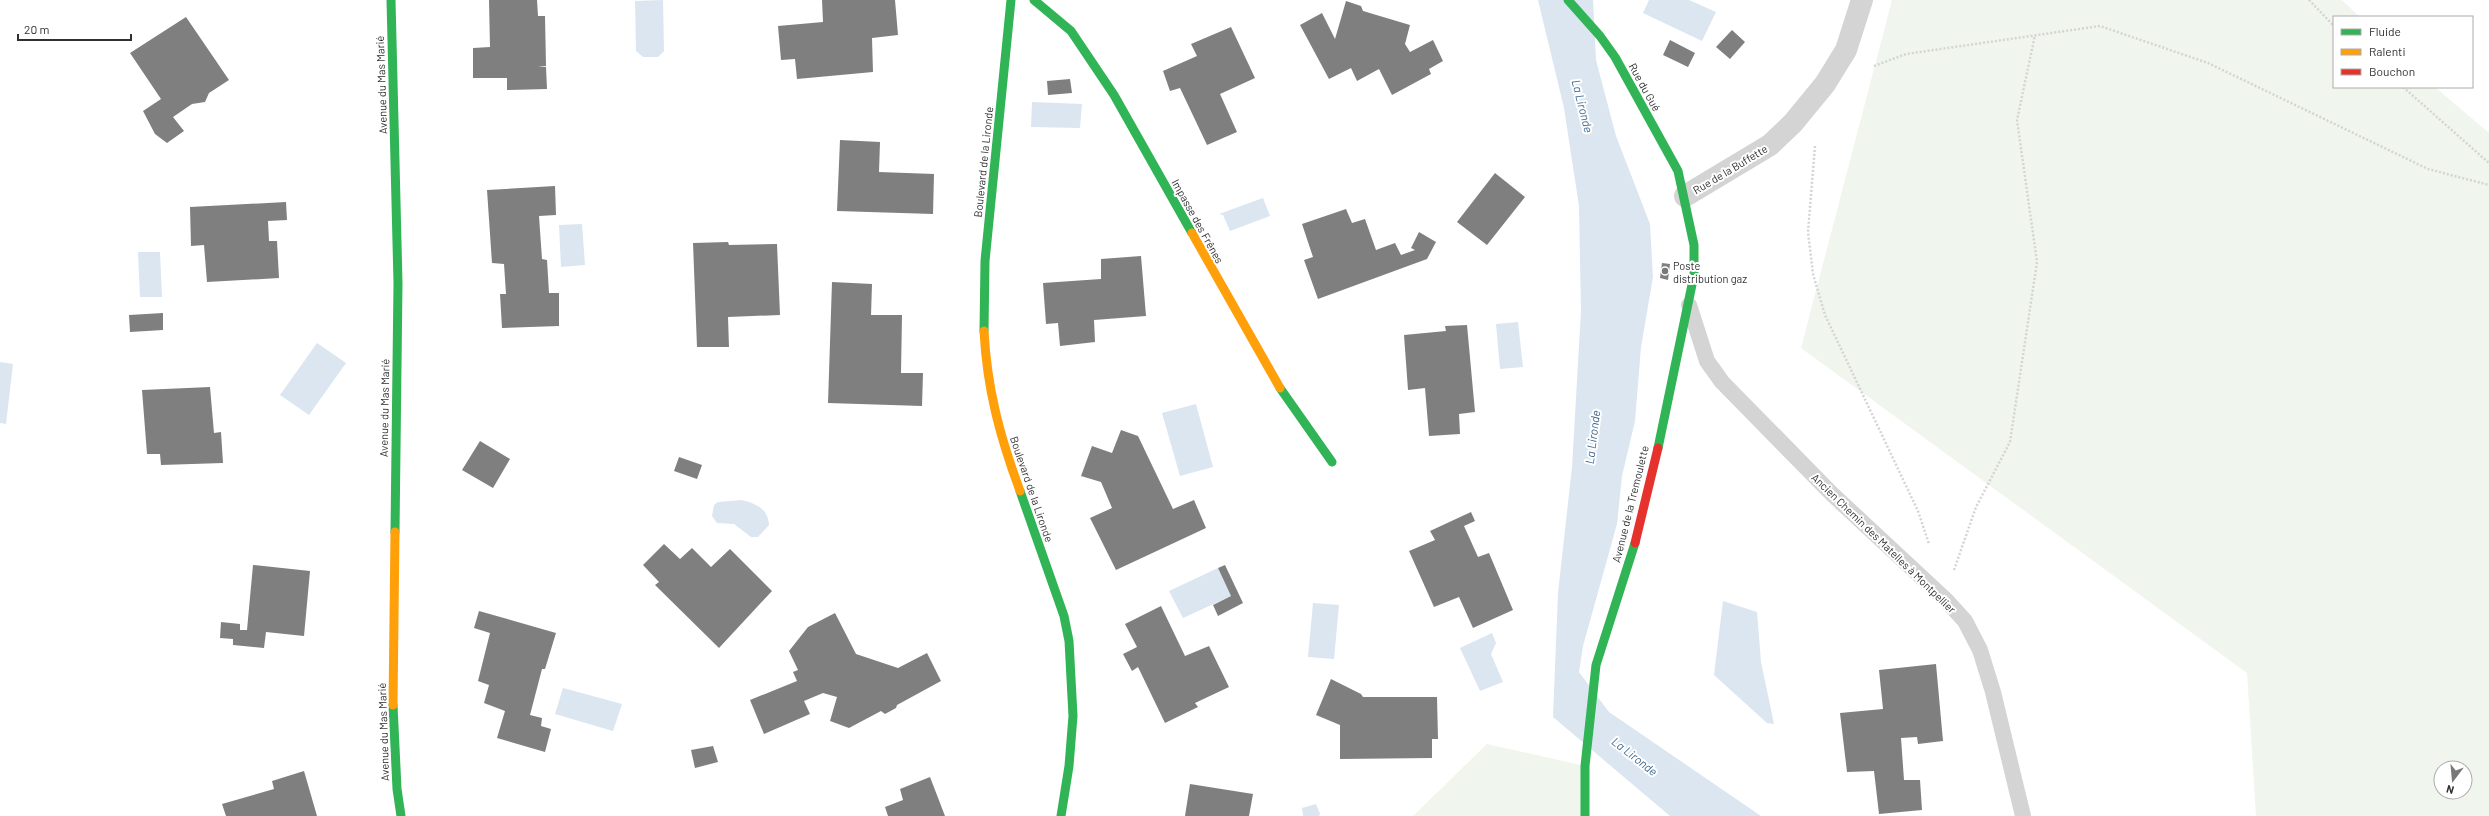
<svg xmlns="http://www.w3.org/2000/svg" width="2489" height="816" font-family="Barlow,sans-serif">
<rect width="100%" height="100%" fill="#fff"/>
<path fill="#f0f5ed" fill-rule="evenodd" d="M1892 0H2342L2360 17H2334V87H2435L2489 133V816H2256L2247 673 1801 348ZM2441 768H2465V792H2441Z
M1487 744 1585 766V816H1413Z"/>
<path fill="#dbe6f1" d="M663 0 664 51 658 57H643L636 51 635 1Z
M1538 0H1593L1596 60 1616 136 1650 224 1653 277 1641 347 1635 421 1622 476 1617 524 1583 646 1579 672 1609 712 1761 816H1670L1553 717 1558 593 1572 467 1581 311 1579 206 1564 108Z
M1649 0H1689L1716 12 1702 41 1643 13Z
M1032 102 1082 104 1080 128 1031 127Z
M1263 198 1270 216 1230 231 1223 215 1219 214Z
M582 224 585 265 561 267 559 225Z
M138 252H160L162 297H140Z
M1518 322 1523 367 1500 369 1496 324Z
M317 343 346 363 309 415 280 395Z
M0 362 13 364 6 424 0 423Z
M1196 404 1213 467 1180 476 1162 413Z
M742 500C756 504 768 508 769 525L758 537H751L734 524 717 523 712 516 714 505 718 502Z
M1218 568 1231 596 1183 618 1169 591Z
M1723 601 1757 612 1761 662 1774 724 1767 723 1714 675Z
M1313 603 1339 605 1334 659 1308 657Z
M1492 633 1496 643 1491 654 1503 682 1480 691 1460 648Z
M563 688 622 704 613 731 555 714Z
M1316 804 1320 814 1319 816H1303L1302 808Z"/>
<path fill="#7f7f7f" d="M489 0H537L538 16H545L546 66 538 67H546L547 89 507 90V78H473V48L490 47Z
M822 0H895L898 35 872 38 873 72 797 79 795 59 781 60 778 26 823 22Z
M1346 1 1361 6 1363 11 1410 25 1405 44 1410 52 1433 40 1443 61 1429 69 1431 74 1392 95 1379 69 1357 81 1351 68 1329 79 1300 25 1322 13 1335 39Z
M186 17 229 80 209 93 205 102 192 104 173 117 184 131 167 143 155 134 143 111 161 99 130 53Z
M1231 27 1255 78 1220 94 1237 132 1207 145 1180 88 1170 91 1163 71 1197 56 1191 44Z
M1732 30 1745 42 1730 59 1716 47Z
M1670 40 1695 53 1688 67 1663 55Z
M1070 79 1072 93 1048 95 1047 81Z
M840 140 880 142 879 172 934 174 933 214 837 211Z
M1495 173 1525 197 1487 245 1457 222Z
M555 186 556 215 539 216 542 259 547 260 549 293H559V326L502 328 500 294H506L504 264 492 263 487 190Z
M286 202 287 220 268 221 269 241H277L279 278 207 282 204 245 191 246 190 207Z
M1346 209 1352 223 1365 219 1376 250 1395 243 1401 255 1415 250 1411 248 1419 232 1436 242 1427 259 1318 299 1304 260 1313 257 1302 224Z
M728 242 729 245 777 244 780 315 728 317 729 347H697L693 243Z
M1141 256 1146 316 1094 320 1095 342 1060 346 1058 323 1046 324 1043 283 1101 279V259Z
M1662 263 1670 264 1668 280 1660 278Z
M832 282 872 284 871 315H902L901 373H923L922 406 828 403Z
M163 313V330L130 332 129 315Z
M1467 325 1475 412 1459 414 1460 434 1429 436 1425 388 1408 390 1404 335 1446 331 1445 326Z
M210 387 214 433 221 432 223 463 161 465 160 454H147L142 390Z
M1121 430 1138 436 1173 509 1194 500 1206 528 1116 570 1090 518 1112 508 1101 482 1081 476 1092 446 1112 453Z
M480 441 510 459 493 488 462 470Z
M679 457 702 465 697 479 674 471Z
M1471 512 1475 521 1464 526 1478 557 1489 553 1513 610 1473 628 1459 597 1434 607 1409 551 1435 540 1430 531Z
M664 544 680 559 692 548 711 567 730 549 772 591 719 648 655 585 659 582 643 565Z
M253 565 310 571 304 636 266 632 264 648 233 645V639L220 638 221 622 240 624V630H247Z
M1225 565 1243 603 1218 616 1213 605 1231 596 1218 568Z
M1161 606 1185 656 1209 646 1229 687 1195 703 1198 707 1165 723 1138 667 1132 671 1123 654 1137 647 1125 624Z
M479 611 556 633 545 669H542L530 715 542 718 541 726 551 729 545 752 497 738 505 711 484 703 489 685 478 681 490 633 474 628Z
M835 613 856 654 898 668 927 653 941 681 897 705 896 708 885 714 881 711 849 728 830 721 837 697 823 693 804 701 810 714 764 734 750 700 797 681 793 672 798 670 789 651 808 627Z
M1936 664 1943 741 1918 744 1917 737 1901 738 1904 780H1920L1922 810 1879 814 1874 771 1847 772 1840 713 1883 709 1879 670Z
M1331 679 1361 694 1363 697H1437L1438 739H1432V758L1340 759V725L1316 715Z
M713 746 718 762 695 768 691 750Z
M304 771 317 816H226L222 804 274 789 272 781Z
M930 777 945 816H888L885 807 903 800 900 789Z
M1190 784 1253 794 1249 816H1185Z"/>
<g fill="none" stroke-linecap="round" stroke-linejoin="round">
<path stroke="#d4d4d4" stroke-width="2.5" stroke-dasharray="2 2" stroke-linecap="butt" d="M2309 0 2334 26
M1874 66 1906 54 2100 26 2208 63 2428 169 2489 185
M2403 87 2489 163
M1815 146 1808 232 1813 274 1825 315 1918 511 1929 544
M1954 570 1976 507 2010 442 2037 262 2017 120 2035 35"/>
<path stroke="#d4d4d4" stroke-width="16" d="M1689 305 1707 361 1722 382 1832 494 1945 599 1965 621 1980 650 1993 692 2023 816"/>
<path stroke="#d4d4d4" stroke-width="22" d="M1685 196 1770 145 1793 123 1825 84 1846 50 1862 0"/>
<path stroke="#30b455" stroke-width="9" d="M391 0 398 283 395 532
M1034 0 1071 31 1114 95 1192 233
M1568 0 1600 36 1615 57 1678 171 1694 245V275L1658 448
M984 331 985 261 1011 0
M1280 388 1332 462
M1020 491 1064 616 1069 641 1073 716 1069 766 1061 816
M393 705 397 789 401 816
M1585 816V766L1596 665 1635 543"/>
<path stroke="#ff9f0a" stroke-width="9" d="M1192 233 1280 388
M984 331C987 389 1000 437 1020 491
M393 705 395 532"/>
<path stroke="#e5322d" stroke-width="9" d="M1635 543 1658 448"/>
</g>
<circle fill="#787878" stroke="#fff" stroke-width="1.5" cx="1665" cy="271" r="4"/>
<g text-anchor="middle" dominant-baseline="central" stroke-width="4" stroke-linejoin="round" paint-order="stroke">
<g font-size="11" fill="#303030" stroke="#fff">
<text transform="translate(381 85) rotate(-92)">Avenue du Mas Marié</text>
<text transform="translate(1645 87) rotate(61)">Rue du Gué</text>
<text transform="translate(983 162) rotate(-84)">Boulevard de la Lironde</text>
<text transform="translate(1730 169) rotate(-31)">Rue de la Buffette</text>
<text transform="translate(1198 221) rotate(61)">Impasse des Frênes</text>
<text transform="translate(384 408) rotate(-89)">Avenue du Mas Marié</text>
<text transform="translate(1032 489) rotate(71)">Boulevard de la Lironde</text>
<text transform="translate(1630 504) rotate(-76)">Avenue de la Tremoulette</text>
<text transform="translate(1884 543) rotate(44)">Ancien Chemin des Matelles à Montpellier</text>
<text transform="translate(383 732) rotate(-92)">Avenue du Mas Marié</text>
</g>
<g font-size="11" fill="#303030" stroke="#fff" text-anchor="start">
<text x="1673" y="265">Poste<tspan x="1673" dy="13">distribution gaz</tspan></text>
</g>
<g font-size="12" font-style="italic" fill="#3f6890" stroke="#fff">
<text transform="translate(1583 106) rotate(76)">La Lironde</text>
<text transform="translate(1592 437) rotate(-83)">La Lironde</text>
<text transform="translate(1635 756) rotate(38)">La Lironde</text>
</g>
</g>
<rect x="2333" y="16" width="140" height="72" fill="#ffffff" stroke="#acacac"/>
<rect x="2341" y="29" width="20" height="6" fill="#30b455" stroke="#acacac"/>
<text x="2369" y="36" font-size="12" fill="#303030">Fluide</text>
<rect x="2341" y="49" width="20" height="6" fill="#ff9f0a" stroke="#acacac"/>
<text x="2369" y="56" font-size="12" fill="#303030">Ralenti</text>
<rect x="2341" y="69" width="20" height="6" fill="#e5322d" stroke="#acacac"/>
<text x="2369" y="76" font-size="12" fill="#303030">Bouchon</text>
<g transform="translate(2453 780) rotate(196)"><circle r="19" fill="#ffffff" stroke="#acacac"/>
<path d="M0-3L7 15L0 10L-7 15Z" fill="#787878"/>
<text y="-6" font-size="11" font-weight="bold" text-anchor="middle" fill="#303030">N</text>
</g>
<path d="M18 34v6h113v-6" fill="none" stroke="#303030" stroke-width="2"/>
<text x="24" y="34" font-size="12" fill="#303030" stroke="#ffffff" stroke-width="3" paint-order="stroke">20 m</text>
</svg>
